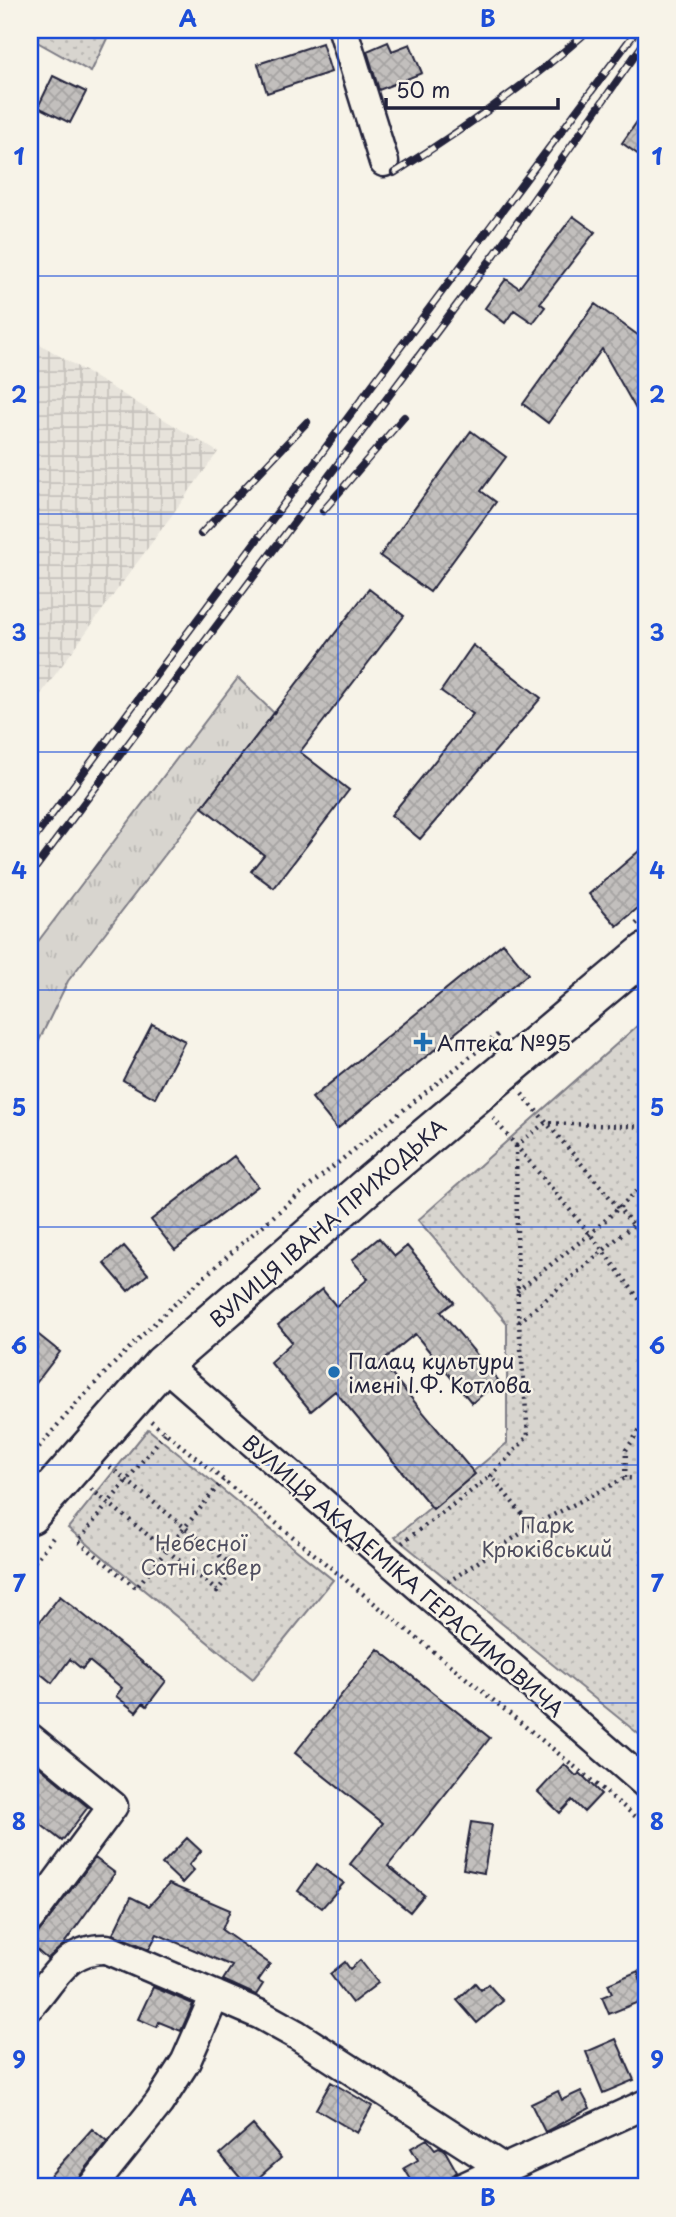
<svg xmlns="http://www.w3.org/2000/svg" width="676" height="2217" font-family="'Playpen Sans',sans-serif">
<defs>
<pattern id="industrial-grid" width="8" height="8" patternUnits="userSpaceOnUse" patternTransform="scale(1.75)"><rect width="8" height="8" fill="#e7e3db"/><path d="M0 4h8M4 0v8" fill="none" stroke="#c6c2bd"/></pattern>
<pattern id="grass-tufts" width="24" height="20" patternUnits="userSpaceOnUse" patternTransform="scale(1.75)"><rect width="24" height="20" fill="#d8d5cf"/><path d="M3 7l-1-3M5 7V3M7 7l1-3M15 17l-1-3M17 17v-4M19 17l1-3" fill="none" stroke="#b9b7b3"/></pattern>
<pattern id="park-dots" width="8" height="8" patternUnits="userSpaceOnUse" patternTransform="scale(1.75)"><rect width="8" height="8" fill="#d8d5cf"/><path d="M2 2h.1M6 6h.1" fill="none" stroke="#b9b7b3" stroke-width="1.8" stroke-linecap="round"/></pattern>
<pattern id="building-cross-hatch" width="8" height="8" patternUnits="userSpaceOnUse" patternTransform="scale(1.75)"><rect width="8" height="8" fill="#c2bfbd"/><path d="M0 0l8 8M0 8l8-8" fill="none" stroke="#a6a4a3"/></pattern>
</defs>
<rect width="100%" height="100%" fill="#f7f3e8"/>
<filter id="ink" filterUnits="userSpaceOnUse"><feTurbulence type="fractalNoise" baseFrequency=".0143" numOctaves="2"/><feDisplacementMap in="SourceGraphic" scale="14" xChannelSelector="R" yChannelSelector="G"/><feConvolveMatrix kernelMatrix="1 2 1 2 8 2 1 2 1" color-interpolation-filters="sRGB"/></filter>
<g filter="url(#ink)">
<path fill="url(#industrial-grid)" d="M30 338 218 452 30 709Z"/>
<path fill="url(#grass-tufts)" stroke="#7d7c85" stroke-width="2" d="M238 678 274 713 68 981 30 1059V952Z"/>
<path fill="url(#park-dots)" stroke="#7d7c85" stroke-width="2" d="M30 30H111L91 72 30 38Z
M646 1018V1740L395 1537 507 1443V1323L418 1220Z
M148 1429 333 1580 253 1679 68 1528Z"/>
<path fill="url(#building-cross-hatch)" stroke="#22223b" stroke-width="2" d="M388 42 392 51 410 44 422 73 379 90 367 51Z
M322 43 331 72 267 93 258 64Z
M53 76 86 92 70 123 38 107Z
M646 109V160L622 143Z
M573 216 595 232 540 303 545 307 533 323 514 310 505 323 485 308 506 279 519 288Z
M595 304 646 341V427L602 349 548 423 523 404Z
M471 431 506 457 481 491 496 502 430 592 380 556Z
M369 589 404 616 300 752 349 790 274 888 251 871 264 855 202 807Z
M473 645 541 698 420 839 391 815 473 714 441 691Z
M646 845V901L617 926 589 894Z
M503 943 528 974 337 1129 312 1098Z
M152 1024 185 1041 155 1098 123 1080Z
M234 1156 258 1186 175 1250 151 1220Z
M379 1238 395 1256 407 1246 454 1302 441 1312 499 1381 472 1403 415 1334 381 1362 475 1474 433 1509 335 1391 311 1411 270 1362 292 1342 278 1325 322 1289 336 1306 368 1279 352 1260Z
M124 1246 148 1274 128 1291 104 1263Z
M30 1328 60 1352 30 1391Z
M60 1596 166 1681 147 1706 143 1703 136 1712 116 1696 122 1688 89 1661 82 1669 70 1659 52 1683 30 1665V1634Z
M378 1649 490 1738 388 1866 424 1895 410 1912 350 1864 383 1823 295 1753Z
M30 1759 88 1807 62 1841 30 1816Z
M564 1764 576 1776 580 1773 601 1794 584 1812 572 1800 560 1813 538 1792Z
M471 1822 492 1825 484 1873 463 1869Z
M187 1838 201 1851 189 1865 194 1870 182 1883 162 1864Z
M95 1858 115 1873 63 1945 47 1959 30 1944Z
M317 1864 344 1883 322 1908 298 1891Z
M169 1884 230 1910 222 1930 270 1964 258 1981 263 1984 256 1995 223 1980 232 1966 157 1934 149 1949 113 1934 131 1897 149 1906Z
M360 1960 378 1983 352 2003 330 1974 345 1962 350 1969Z
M638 1971 646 1999 609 2014 602 1997 612 1993 608 1984Z
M475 1983 481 1990 488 1984 503 2001 477 2023 457 2000Z
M153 1987 193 2004 181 2031 159 2022 157 2027 138 2019Z
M616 2039 634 2080 603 2093 586 2052Z
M331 2082 372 2106 357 2133 316 2109Z
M558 2091 562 2100 581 2091 590 2108 545 2132 531 2104Z
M253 2125 281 2158 248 2187 220 2154Z
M92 2129 107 2142 79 2177 76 2187H40Z
M427 2139 435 2149 439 2147 444 2149 457 2172 437 2187 429 2178 415 2186 404 2168 418 2160 411 2148Z"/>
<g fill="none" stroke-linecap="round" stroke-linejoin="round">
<g stroke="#22223b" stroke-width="33">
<path id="minor" d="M343 30 384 162
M163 1364 646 1784
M30 1738 113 1806 30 1918
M30 2006C54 1980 66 1947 107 1949L261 2015 297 2035 503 2168
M92 2187 159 2103 186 2061 215 1995
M464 2187 646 2104"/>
</g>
<g stroke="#22223b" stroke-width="42">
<path id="major" d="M30 1515 163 1364 371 1183 646 952"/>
</g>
<path stroke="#22223b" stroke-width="4.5" stroke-dasharray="2 5" stroke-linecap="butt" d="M636 924 646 915
M522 1094 646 1240
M493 1118 590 1234 646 1308
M516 1146 518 1311 528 1436 491 1476 532 1526 625 1478 646 1479
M516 1146 545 1123 646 1127
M517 1291 590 1234 646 1183
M519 1322 646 1214
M151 1421 646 1825
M165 1433 78 1541 136 1588 223 1480
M30 1458C164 1293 336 1165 501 1032
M625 1478 626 1450 646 1421
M91 1489 217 1591 235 1568 110 1467
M402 1543 491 1476
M30 1567 55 1535
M448 1582 532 1526"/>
<use href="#minor" stroke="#f7f3e8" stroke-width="28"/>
<use href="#major" stroke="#f7f3e8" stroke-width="37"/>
<g stroke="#22223b" stroke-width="8">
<path id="rail" d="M394 173C463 130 528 84 589 30
M323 511 404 417
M201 534 307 422
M30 844 637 30
M30 875 495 254 646 40"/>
</g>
<use href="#rail" stroke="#f7f3e8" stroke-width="5" stroke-dasharray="16" stroke-linecap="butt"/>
</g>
</g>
<path fill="none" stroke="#1d4ed8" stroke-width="2" stroke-opacity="0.55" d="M338 30V2187M30 276H646M30 514H646M30 752H646M30 990H646M30 1227H646M30 1465H646M30 1703H646M30 1941H646"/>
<g fill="#1f6fb2" stroke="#f7f3e8" stroke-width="2.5">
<path d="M419.5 1031.5h7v7h7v7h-7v7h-7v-7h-7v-7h7z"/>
<circle cx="334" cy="1372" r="7"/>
</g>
<g text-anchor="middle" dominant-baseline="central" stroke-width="5" stroke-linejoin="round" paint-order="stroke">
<g font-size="21" fill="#22223b" stroke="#f7f3e8" text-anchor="start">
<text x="437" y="1042">Аптека №95</text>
<text x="348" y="1360">Палац культури<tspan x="348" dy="24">імені І.Ф. Котлова</tspan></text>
</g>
<g font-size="21" fill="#22223b" stroke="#f7f3e8">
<text transform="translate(327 1222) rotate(-41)">ВУЛИЦЯ ІВАНА ПРИХОДЬКА</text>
<text transform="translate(404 1575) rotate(41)">ВУЛИЦЯ АКАДЕМІКА ГЕРАСИМОВИЧА</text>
</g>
<g font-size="21" fill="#504f60" stroke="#f7f3e8">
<text x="547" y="1524">Парк<tspan x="547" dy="24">Крюківський</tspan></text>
<text x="201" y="1542">Небесної<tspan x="201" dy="24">Сотні сквер</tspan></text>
</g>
</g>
<rect width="676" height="2217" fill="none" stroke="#f7f3e8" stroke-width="77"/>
<path d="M386 98v10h172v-10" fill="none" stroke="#22223b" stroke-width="3.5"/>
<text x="396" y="98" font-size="21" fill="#22223b" stroke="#f7f3e8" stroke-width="5" paint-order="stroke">50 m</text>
<rect x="38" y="38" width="600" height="2140" fill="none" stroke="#1d4ed8" stroke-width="2.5"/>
<g font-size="23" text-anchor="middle" font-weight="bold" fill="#1d4ed8">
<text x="188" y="27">A</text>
<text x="488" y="27">B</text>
<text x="19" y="165">1</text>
<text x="657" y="165">1</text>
<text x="19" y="403">2</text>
<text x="657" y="403">2</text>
<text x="19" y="641">3</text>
<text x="657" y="641">3</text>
<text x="19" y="879">4</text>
<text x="657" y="879">4</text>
<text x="19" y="1116">5</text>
<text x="657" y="1116">5</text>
<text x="19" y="1354">6</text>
<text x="657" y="1354">6</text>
<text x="19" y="1592">7</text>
<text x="657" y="1592">7</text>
<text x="19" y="1830">8</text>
<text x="657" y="1830">8</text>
<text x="19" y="2068">9</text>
<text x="657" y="2068">9</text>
<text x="188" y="2206">A</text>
<text x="488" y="2206">B</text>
</g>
</svg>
